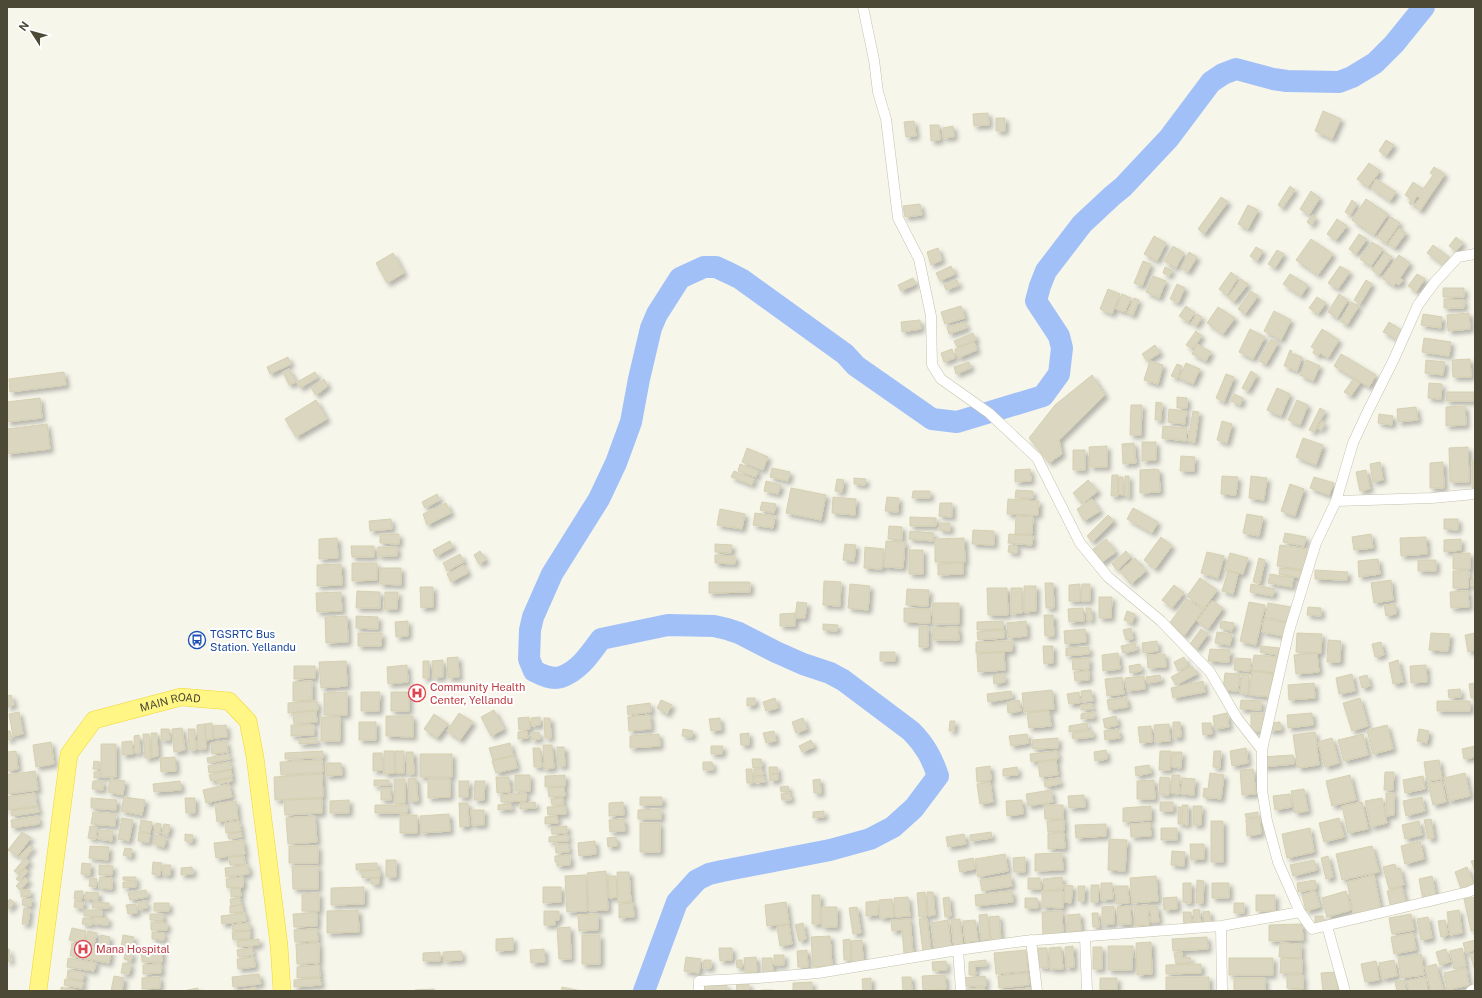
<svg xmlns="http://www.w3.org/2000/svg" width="1482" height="998" font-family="'Public Sans',sans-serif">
<defs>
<filter id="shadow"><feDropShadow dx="3.5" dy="3.5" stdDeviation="2" flood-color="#0004"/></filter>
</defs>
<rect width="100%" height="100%" fill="#f7f6eb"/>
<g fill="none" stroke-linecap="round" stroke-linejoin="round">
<path stroke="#a2c0f8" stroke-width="22" d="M644 991 677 902 697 880 709 874 722 871 830 850 870 839 893 827 914 808 938 776C932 758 925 745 911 731L843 680 830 673 803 664 776 652 739 633 727 629 714 626 668 625 601 639C590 654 579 671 561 677 552 680 542 675 534 671L529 659 530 630 533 617 552 574 599 499 616 463 631 422 639 379 651 328 657 314 680 278 704 267H716L729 273 741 279 845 354 856 366 932 419 957 422 1043 396 1059 374 1062 348 1059 336 1036 301 1040 286 1046 271 1082 224 1112 196 1123 187 1169 138 1211 82 1223 74 1236 69 1273 79 1287 81 1339 82 1352 77 1375 63 1394 44 1424 7"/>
</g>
<path fill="#dad6bf" stroke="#d6d0b1" filter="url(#shadow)" d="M1323 111 1341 119 1332 139 1315 131Z
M988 113 989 125 974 126 973 114Z
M996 118H1005V131H996Z
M914 121 916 136 906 137 904 122Z
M930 125H939L940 140 931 141Z
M953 126 954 137 943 138V128Z
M1386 140 1394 145 1386 156 1379 151Z
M1369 163 1380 171 1368 187 1357 179Z
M1434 167 1445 174 1420 211 1414 206 1420 198 1417 196 1411 205 1409 203 1411 199 1405 195 1413 182 1423 189 1433 175 1430 173Z
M1376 179 1396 192 1390 201 1371 188Z
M1290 186 1295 190 1282 208 1278 205Z
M1311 191 1320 198 1309 215 1300 209Z
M1221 197 1228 202 1204 234 1198 229Z
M1366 199 1388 214 1374 235 1352 220Z
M1352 200 1357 204 1350 215 1345 212Z
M920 204 922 215 905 217 903 206Z
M1248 205 1258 210 1248 229 1238 224Z
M1312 215 1316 218 1311 225 1307 222Z
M1391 217 1400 223 1386 243 1377 237Z
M1337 219 1347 226 1336 240 1327 234Z
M1399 228 1406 233 1395 248 1388 244Z
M1359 234 1367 239 1356 254 1349 249Z
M1154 236 1166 243 1157 261 1144 254Z
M1456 237 1463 243 1456 251 1449 246Z
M1311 239 1333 254 1318 275 1296 260Z
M1372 242 1383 249 1371 266 1360 259Z
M1433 245 1449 257 1444 265 1427 253Z
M1173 246 1184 253 1176 268 1164 261Z
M1256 247 1263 251 1257 261 1250 256Z
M938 248 942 260 931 265 927 252Z
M1277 250 1284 254 1275 268 1268 264Z
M1189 252 1197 257 1188 272 1181 268Z
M1385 252 1392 257 1379 275 1372 270Z
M393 253 404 273 387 283 376 263Z
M1399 255 1410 263 1400 278 1403 280 1399 285 1396 283 1394 286 1382 278Z
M1143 261 1151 264 1142 286 1134 283Z
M951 266 955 274 940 281 936 273Z
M1340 266 1350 272 1338 289 1328 283Z
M1165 267 1172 270 1169 276 1163 273Z
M1231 272 1238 278 1227 295 1219 289Z
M1290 274 1308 285 1301 296 1283 284Z
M1417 274 1425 279 1416 292 1408 286Z
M1153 276 1166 281 1159 298 1146 292Z
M913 278 916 284 901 291 898 285Z
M1241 279 1248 284 1234 302 1228 297Z
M957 280 959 285 946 290 944 285Z
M1366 280 1372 284 1360 304 1354 300Z
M1177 284 1185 288 1178 303 1170 299Z
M1443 288H1464V297H1443Z
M1108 289 1120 294 1112 314 1100 309Z
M1251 291 1258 296 1245 314 1238 309Z
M1122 294 1131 298 1125 312 1116 309Z
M1339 294 1348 300 1337 318 1328 312Z
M1317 297 1326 303 1318 314 1309 308Z
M1134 298 1139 300 1133 315 1127 313Z
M1444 299 1464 300V308H1444Z
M1351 302 1359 306 1347 325 1340 321Z
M961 306 965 318 945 324 941 312Z
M1186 306 1195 313 1188 322 1179 316Z
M1218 307 1235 318 1223 334 1207 323Z
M1274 311 1291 320 1281 340 1264 331Z
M1469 313 1470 329 1448 331 1447 315Z
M1197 314 1202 317 1196 326 1191 323Z
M1423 314 1442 317 1441 328 1421 325Z
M920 320 921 329 902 332 901 322Z
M965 322 967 328 949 334 947 327Z
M1389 322 1403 331 1398 340 1383 332Z
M1250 329 1265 337 1253 359 1239 352Z
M1322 329 1339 340 1328 358 1320 353 1318 356 1313 353 1315 349 1311 347Z
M1196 331 1202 336 1192 349 1186 345Z
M973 333 976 340 957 347 954 341Z
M1424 338 1451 342 1449 356 1422 352Z
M1271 339 1278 343 1266 364 1259 361Z
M974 342 977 350 958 358 955 349Z
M1197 344 1211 352 1206 361 1192 354Z
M1155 345 1160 353 1147 361 1142 354Z
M952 349 955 358 944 362 941 353Z
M1290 350 1292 351 1291 353 1302 357 1297 371 1284 366Z
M1341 354 1376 375 1369 387 1334 366Z
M288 357 291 364 270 374 267 367Z
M1470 359 1471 377H1453L1452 360Z
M1307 360 1320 366 1313 381 1300 375Z
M1426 360 1445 362 1443 375 1425 373Z
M1150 361 1163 365 1158 384 1144 380Z
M969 362 971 368 956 374 954 367Z
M1186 363 1200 369 1193 384 1179 378Z
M1177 364 1182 366 1177 378 1171 376Z
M289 369 296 382 289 385 283 372Z
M1251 371 1257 375 1248 391 1242 388Z
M64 372 66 385 10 392 9 379Z
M315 372 318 377 300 388 297 382Z
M1226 374 1234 377 1224 402 1216 398Z
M1092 375 1105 395 1059 440 1062 454 1049 463 1029 438 1055 405Z
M1354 378 1360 383 1351 396 1344 392Z
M324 379 328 386 316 395 311 388Z
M1429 383 1442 384 1441 399 1428 398Z
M1277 388 1290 394 1281 416 1267 410Z
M1447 392H1474V401H1446Z
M1234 394 1243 398 1240 405 1231 401Z
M1177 397 1187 398V408H1177Z
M40 398 42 418 7 422V402Z
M316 400 327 419 296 437 285 419Z
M1297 400 1308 405 1300 425 1288 420Z
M1156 402 1162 403 1161 420H1155Z
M1131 405H1142L1141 435H1130Z
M1465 406 1466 425 1446 426V407Z
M1416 407 1418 420 1398 422 1397 409Z
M1320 408 1325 411 1314 432 1309 430Z
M1169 409 1186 411 1185 424 1168 422Z
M1193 411 1199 412 1195 442 1188 441Z
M1379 414 1393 416 1392 425 1378 423Z
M1222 421 1232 424 1227 443 1217 440Z
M1322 421 1325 423 1321 430 1318 429Z
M47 424 50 449 7 454V429Z
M1163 426 1187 428 1186 441 1162 438Z
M1303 438 1323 445 1316 465 1296 457Z
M1142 442H1156V460L1142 461Z
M1134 443 1136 463 1123 464 1122 444Z
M1107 446V467H1090L1089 447Z
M1468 447 1469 482H1450L1449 448Z
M747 448 768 457 763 470 742 462Z
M1073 450H1085V470H1073Z
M1181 456 1195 457 1194 471H1180Z
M1472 461H1475V488H1472Z
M1380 462 1383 480 1373 482 1370 464Z
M1443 462 1444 488H1430V463Z
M740 464 758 471 756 477 738 471Z
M772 468 790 472 788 481 770 477Z
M1030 469 1031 481 1015 482V470Z
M1155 469 1159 470 1160 492 1140 493V470Z
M1366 470 1370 489 1360 491 1356 472Z
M734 471 754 479 752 485 731 477Z
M1112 475H1118V496H1111Z
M1125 476H1129V497L1125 496Z
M1222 476 1238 477 1236 495 1221 494Z
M1251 476 1267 478 1264 500 1249 498Z
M1119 477H1123V495L1118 494Z
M1314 477 1334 483 1329 495 1310 488Z
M854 478 866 479 865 485 854 484Z
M837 479 844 480 842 492 835 491Z
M1088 480 1098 491 1082 504 1073 493Z
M766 481 781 485 778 494 764 491Z
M1290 484 1304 489 1295 516 1281 511Z
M791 488 826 495 821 520 786 513Z
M1016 490 1033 491V498H1015Z
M913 491H930V498H912Z
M437 494 440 500 425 508 422 502Z
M833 497 856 499 855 515 832 513Z
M887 497 899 498 898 512 885 511Z
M1008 499 1039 501 1038 515 1007 514Z
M1092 499 1100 511 1084 521 1077 509Z
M762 502 776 504 774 513 760 510Z
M446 503 451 513 427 525 423 514Z
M940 503H952V517L939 516Z
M1133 508 1158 522 1152 533 1127 519Z
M720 509 745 514 742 529 717 525Z
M755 513 775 516 773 528 753 525Z
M1247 514 1263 517 1259 536 1243 533Z
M1108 515 1114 521 1092 542 1087 536Z
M1016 516 1033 517 1032 534H1015Z
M910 517 936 518V526H910Z
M391 519 392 529 370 531 369 521Z
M1444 519H1458V530L1444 529Z
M940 523H950V531L939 530Z
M889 526 902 527V540L888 539Z
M973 530 994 531V545L972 544Z
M910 531 934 533 933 541 909 539Z
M1285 533 1306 537 1304 546 1283 542Z
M380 534H399V544L380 543Z
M1009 534 1033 536 1032 545 1008 543Z
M1371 534 1373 548 1354 550 1352 537Z
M1161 537 1172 546 1155 569 1144 560Z
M1426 537 1427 554 1401 556 1400 538Z
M337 538 338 558 319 559V539Z
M964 538 965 562H935V539Z
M1106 539 1116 552 1101 563 1092 550Z
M1461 539V550L1444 552V540Z
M450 541 453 547 436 556 433 550Z
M886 541 905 542 903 568 884 567Z
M715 544 732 545 731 553 715 552Z
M845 544 856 545 854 561 843 560Z
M1009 545 1017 546V553L1008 552Z
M1280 545 1307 549 1304 570 1277 566Z
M351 546H374V557H352Z
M378 547H397V556H378Z
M865 547 884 549 882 569 864 568Z
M909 550H923V574H909Z
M480 551 486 560 479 564 474 555Z
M1126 551 1131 557 1117 570 1112 564Z
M1207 552 1224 556 1218 578 1201 573Z
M1230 553 1248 558 1243 574 1225 570Z
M1470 553V569H1453V554Z
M460 554 464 562 447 571 443 563Z
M715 555 735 556V564L715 563Z
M1135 558 1146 571 1131 584 1120 571Z
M1259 558 1265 560 1260 583 1253 582Z
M1378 559 1380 574 1359 577 1358 561Z
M1418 560H1436V571H1418Z
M352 563H377V580L352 581Z
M963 563V574L938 575V564Z
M341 564 342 585 317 586V565Z
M464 565 468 573 451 582 447 574Z
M380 568H401V585L380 584Z
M1280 568 1302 571 1300 578 1279 574Z
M1315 570 1348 572 1347 580 1315 579Z
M1228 571 1238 574 1233 594 1222 591Z
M1453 571H1469L1468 588H1453Z
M1270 574 1293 578 1292 587 1268 583Z
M1200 578 1217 590 1204 609 1187 596Z
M1475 579V586H1471V580Z
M1391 580 1393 600 1374 603 1371 583Z
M824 581 841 582 840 606 823 605Z
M709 582H750V592L709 593Z
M1045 583H1053L1054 608H1046Z
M850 584 870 586 868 610 848 608Z
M1080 584V601H1069V585Z
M1082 584H1090V601H1081Z
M1251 584 1275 589 1273 596 1250 592Z
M1174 585 1184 593 1172 608 1162 600Z
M1024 586H1036V611L1024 612Z
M420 587H433V607L421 608Z
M987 588H1007L1008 615H988Z
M1011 588H1022V613L1011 614Z
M907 589 929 590 928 606 906 605Z
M357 591 380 592V608H356Z
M1468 591 1469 607 1451 608 1450 592Z
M341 592 342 611 317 612 316 593Z
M385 592H398L397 609H384Z
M1099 597H1112L1111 618H1099Z
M1187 599 1203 610 1184 636 1169 624Z
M1212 601 1223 608 1208 629 1197 621Z
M797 602 807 603 805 618H795Z
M1249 602 1265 605 1256 645 1240 641Z
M932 603H959V624H933Z
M1268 603 1291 607 1288 622 1265 617Z
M1395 604 1396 614 1386 616 1384 605Z
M1308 607 1321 608V616L1307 615Z
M904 608 931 609 930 623 904 622Z
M1083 608 1084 621 1069 622 1068 609Z
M1086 608H1091L1092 620H1087Z
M1127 611 1135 614 1132 623 1124 620Z
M795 613V626H780V614Z
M1044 615H1053L1054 636H1045Z
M347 616 348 642 326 643 325 617Z
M356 616 378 617V629L356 628Z
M1264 619 1286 623 1283 636 1262 632Z
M408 621V636L396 637 395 622Z
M1003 621V629L977 630V622Z
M1026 621 1027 636 1008 638 1007 623Z
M1221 621 1234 623 1232 631 1220 628Z
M823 624 838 625 837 631 823 630Z
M919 626H928V647H919Z
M958 627 959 640H933L932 628Z
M1131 628 1133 639 1126 640 1123 630Z
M1085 629 1086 642 1065 644 1064 631Z
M1201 629 1208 634 1197 649 1190 644Z
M1004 630V638L978 640 977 632Z
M1217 632 1232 634 1230 645 1215 643Z
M358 633H382L381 646H358Z
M1297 633 1322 634 1321 653 1296 652Z
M1431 633 1450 634 1448 651 1429 650Z
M1475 633V650L1468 652 1465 635Z
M1328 640 1341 641 1340 662H1327Z
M1012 641V651L976 653V642Z
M1157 641 1158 651 1143 653 1142 643Z
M1381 642 1384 655 1375 657 1372 644Z
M1135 643 1137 650 1123 653 1121 646Z
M1043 646H1053V663L1044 664Z
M1261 646 1279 648 1278 655 1260 652Z
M1089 647V654L1066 656V648Z
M1210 649 1230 650 1229 662 1208 661Z
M880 652H895V661H880Z
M1004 652 1005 670 978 672 977 654Z
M1118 653 1120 669 1103 671 1102 655Z
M1317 653 1319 672 1296 674 1294 655Z
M1165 654 1166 667 1148 668 1147 655Z
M1254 655 1277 657 1275 673 1252 670Z
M458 657 459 677 448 678 447 658Z
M1184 657 1188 666 1178 671 1174 662Z
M1089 658V669L1073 670 1072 659Z
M1235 658 1251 659 1250 671 1234 670Z
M443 660V677L433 678 432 661Z
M1398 660 1403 682 1393 684 1389 663Z
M346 661 347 686 321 688 319 662Z
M423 661H429V678H423Z
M1140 664 1141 671 1130 673 1129 666Z
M407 665 408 682 388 684 387 667Z
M1426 665 1427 682 1411 683 1410 666Z
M294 666H315V678L294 679Z
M1192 666 1197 674 1176 685 1171 677Z
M1089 671V680L1075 681 1074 672Z
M1252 671 1273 674 1271 697 1249 695Z
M1225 673 1240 674 1238 691 1223 690Z
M1004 674 1005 682 994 684 993 676Z
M1242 674H1249L1248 694 1240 693Z
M1352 674 1355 691 1339 694 1336 678Z
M1160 675 1161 681 1147 683 1146 677Z
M1367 675 1370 686 1362 688 1359 677Z
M1144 676 1145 689 1127 691 1125 678Z
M1122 677 1124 694 1107 696 1105 679Z
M312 681V700L293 701V682Z
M1203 681 1205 692 1173 698 1171 688Z
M1314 683 1315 698 1289 700 1288 685Z
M1475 683V697L1471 698 1469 684Z
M1460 689 1461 697 1449 698 1448 690Z
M1052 690 1054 709 1024 712 1022 693Z
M1091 690 1093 701 1082 702 1081 691Z
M1011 691 1012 698 988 702 987 694Z
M347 692V715H324V693Z
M361 692H380L379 711H361Z
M391 692H409V711H391Z
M1079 692 1080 703 1069 704 1067 694Z
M11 695 14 705 7 707V696Z
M1126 697 1128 707 1109 710 1107 700Z
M747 698H755V705L747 706Z
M775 698 778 708 766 711 763 702Z
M1360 698 1368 726 1352 731 1343 703Z
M661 700 672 705 667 714 657 708Z
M1019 700 1021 711 1008 713 1007 702Z
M1241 700 1261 701V710L1240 709Z
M317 701 318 710 288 713V703Z
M1437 701H1470V711H1437Z
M650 703 651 712 628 715 627 706Z
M1092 704 1093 709 1081 710V705Z
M494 710 504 729 491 736 481 717Z
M316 711 317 722 294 724 293 713Z
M1049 711 1051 726 1029 728 1027 713Z
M19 712 23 734 13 736 9 714Z
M1094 712V718L1081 719V714Z
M459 713 473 722 460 740 447 731Z
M1227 713 1229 727 1215 729 1213 716Z
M1251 713H1263L1264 731H1251Z
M1312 713 1313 725 1288 728 1287 715Z
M434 714 448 724 437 738 424 729Z
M650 715 651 729 629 731 628 717Z
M386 716H413V737L386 736Z
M1116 716 1118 725 1105 728 1103 719Z
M321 717H340V741H321Z
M529 717 530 729 519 730 518 718Z
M540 717V725L532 726 531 718Z
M544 718H550L551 738H545Z
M720 718 721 730 711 731 709 719Z
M803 718 807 729 796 733 792 722Z
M950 721H955L954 731H949Z
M359 722H376V740H359Z
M1173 722H1180L1181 737 1173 738Z
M1280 722 1281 730 1269 731 1268 723Z
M212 723 213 739 206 740 205 724Z
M1087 723 1088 729 1069 732V726Z
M1202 723H1211L1212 734 1203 735Z
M205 724 206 749H198L197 725Z
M1169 724 1170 741 1155 742 1154 725Z
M226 725 227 737 214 738 213 726Z
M291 725H314V735L291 736Z
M1387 725 1393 749 1373 754 1367 730Z
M1151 726 1152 742 1140 743 1138 727Z
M182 728 185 750 174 752 172 729Z
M161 729H169L170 740H161Z
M188 729H195L196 750H189Z
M683 729 693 731 692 737 682 736Z
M1118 729 1120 738 1105 740 1104 731Z
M1419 729 1429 731 1427 743 1417 741Z
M1092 730 1093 737 1073 739 1072 733Z
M7 731H10L12 739 7 740Z
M527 731 528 738 518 739V732Z
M774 731 776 741 766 743 763 733Z
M539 732 540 739 532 740 531 733Z
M1315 732 1319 765 1298 768 1293 735Z
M151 733H157L158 756 152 757Z
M749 733V745H741L740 734Z
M143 734H149L151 758H145Z
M659 734 660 746 630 748V736Z
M1027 734 1029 743 1011 746 1009 736Z
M1363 734 1368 755 1344 761 1338 740Z
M139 735 140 753H135L134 736Z
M317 738V743L299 744V739Z
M1058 738V748L1033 749 1032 740Z
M1332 738 1339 763 1325 767 1318 742Z
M811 740 814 747 802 752 799 746Z
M132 741 133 754 122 755V742Z
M226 741 228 752 212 754 211 743Z
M51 742 54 764 36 767 33 745Z
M510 743 513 755 493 760 489 748Z
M101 744H116V777H101Z
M543 745H552L554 768 544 769Z
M711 746H723L722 754H711Z
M1475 746V757L1464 759 1462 749Z
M557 747H564L565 766H558Z
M533 748H540L542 767H534Z
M1246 748 1248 763 1232 766 1230 751Z
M1106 750 1107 759 1095 761 1094 752Z
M16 751 18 769 7 771V752Z
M323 751V758L285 759V753Z
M384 751H394L395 773 384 774Z
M395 751H404V773H396Z
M1057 751 1058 759 1031 762 1030 754Z
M1160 751H1171L1170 770H1159Z
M1214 751H1221L1220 768 1213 767Z
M406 752H413L414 774H407Z
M1172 752H1182L1181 768 1172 767Z
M373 753H382L383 770 373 771Z
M229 754 230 759 208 763 207 758Z
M420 754H452V777H420Z
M1293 755 1294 764 1263 767 1262 757Z
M514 756 517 768 496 773 492 761Z
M175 757 176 771 161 772 160 758Z
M752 759H761L762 767 753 768Z
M322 760 323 772 281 775 280 762Z
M1056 760 1058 775 1040 777 1038 763Z
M1439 760 1442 779 1427 781 1424 762Z
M94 761 100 762 99 769H93Z
M230 762 231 769 209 773 208 766Z
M703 762H712L713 770H703Z
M326 763H341L342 775 326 776Z
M1149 765 1151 773 1136 776 1135 767Z
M990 766 991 780 977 782 976 768Z
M769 767H777L778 773 769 774Z
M1017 767 1018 775 1003 776V769Z
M746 769H752L753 783H747Z
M754 769H762L763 775 754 776Z
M1253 769 1256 794 1242 795 1240 770Z
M231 770 232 777 211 781 209 775Z
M35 771 38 790 7 794V775Z
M94 772H100V777L94 778Z
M1385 772H1394L1393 790H1384Z
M1210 773 1224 775 1221 799 1203 797 1204 788 1208 789Z
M1465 773 1470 796 1449 801 1444 778Z
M322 774 323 797 275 800 274 777Z
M778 774V780L770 781 769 775Z
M515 775H530V791H515Z
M565 775V786L545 787V776Z
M1172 775H1180L1179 794 1171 793Z
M1350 775 1356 800 1332 806 1326 781Z
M1423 776 1425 789 1405 793 1403 780Z
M496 777H509L510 792 497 793Z
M755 777H764L765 782 755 783Z
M1160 777 1170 778 1169 795 1159 794Z
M232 778V781L218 784 217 781Z
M416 778 418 801H409L408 779Z
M1059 778 1060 784 1045 787 1044 780Z
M1182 778 1195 779 1194 795 1181 794Z
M110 779 125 781 123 795 108 792Z
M394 779H405V803L395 804Z
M428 779H450V797L428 798Z
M820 779 821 793H814L813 780Z
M374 780H389V785L374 786Z
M1154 780 1155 799H1137V781Z
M93 781H103V790L92 789Z
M180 781 181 790 154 792 153 784Z
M459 781H469L468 797H459Z
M475 781H485L484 800H474Z
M1442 781 1446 802 1433 805 1428 784Z
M990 782 993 802 980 804 977 784Z
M229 784 232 797 206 803 203 790Z
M788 786 789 791 781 792 780 787Z
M564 787 565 796 549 797 548 788Z
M381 788H390L391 800H381Z
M1304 789 1308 811 1295 813 1291 791Z
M1051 790 1053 802 1028 806 1026 794Z
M35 793 37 806 7 810V797Z
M526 793V801L501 802V795Z
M790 793 791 800H782L781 794Z
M1386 793H1394V815L1386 816Z
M1290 794 1292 807 1275 810 1273 796Z
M1084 795 1085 807 1069 808 1068 796Z
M124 797 145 800 142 815 121 811Z
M640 797H662V805H640Z
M1422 797 1425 811 1406 816 1403 801Z
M91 798 117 800 116 810 91 808Z
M185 798H195V813H186Z
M563 798V805H552L551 799Z
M1382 798 1387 823 1371 827 1365 801Z
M322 799V813L285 815 284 800Z
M349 800V813H330V801Z
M1022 800 1023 814 1007 816 1006 801Z
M236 801 238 819 217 822 215 804Z
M535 802 536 808 520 809V803Z
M623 802 624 815 609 816V803Z
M1160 802H1173V811H1160Z
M1362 802 1368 829 1348 833 1342 806Z
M459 803H468L469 826 460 827Z
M511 804 512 809 498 810V805Z
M375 805H407V813H375Z
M1044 805H1063V819H1045Z
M1182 805H1188V825L1182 824Z
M565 806 566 814 548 815 547 807Z
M1151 806V820L1123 822V808Z
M1193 806H1202L1201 825H1193Z
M38 807 39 812 12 816 11 811Z
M1178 807H1181V824H1178Z
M661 809V819H638V810Z
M471 810H484V825H472Z
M824 811V817L813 818V812Z
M93 812 116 814 115 826 91 824Z
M1258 812V817L1246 818 1245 814Z
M449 814 450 831 421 833 420 816Z
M400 815H417V833H400Z
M38 816 39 824 12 828 11 820Z
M315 816 317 842 288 844 286 818Z
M557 816 558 823 545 824V817Z
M122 818 133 820 129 841 118 839Z
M1260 818 1261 834 1247 836 1246 819Z
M1339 818 1344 837 1324 842 1319 823Z
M624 819 625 831 610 832 609 820Z
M1431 819 1434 838 1428 839 1424 820Z
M141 820 152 822 150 833 139 831Z
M1064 820V831L1048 832 1047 821Z
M239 821 241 831 226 833 225 823Z
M1211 821H1223V862H1211Z
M1419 821 1422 835 1405 839 1402 825Z
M156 823 161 824 160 833H154Z
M640 823H660V852H640Z
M1150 823 1151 836 1131 837 1130 824Z
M164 824 170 825 168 835 162 834Z
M1106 824V836L1076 838 1075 825Z
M90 826 97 827 96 839 88 838Z
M567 826V833L552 834 551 827Z
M1161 828H1177V840H1161Z
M1310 828 1314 852 1287 858 1282 834Z
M99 830 113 831 112 841 98 839Z
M22 832 31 838 17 856 8 850Z
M139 832 150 834 149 842 138 841Z
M241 832 242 837 229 839 228 834Z
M991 832 992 838 970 841V835Z
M1048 833H1064L1065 848 1048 849Z
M185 834 193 835 192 842 185 841Z
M964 834 966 844 948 847 946 837Z
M156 835 166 838 164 847 153 844Z
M568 835V841L549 842V837Z
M616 837 617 846 608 847 607 838Z
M1109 839 1127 840 1125 871 1108 870Z
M243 840 245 854 216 858 214 843Z
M595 841 596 854 579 856 578 843Z
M1420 841 1424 859 1405 864 1401 846Z
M555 844H568L569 852 556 853Z
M1190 844H1204V859L1191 860Z
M30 845 33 848 23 860 19 857Z
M90 846 109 847 108 860 89 858Z
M289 846H318V863H289Z
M1372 846 1379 872 1342 880 1336 854Z
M125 848 132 849 131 857 123 855Z
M1172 851 1185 852 1184 866 1171 865Z
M1062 853 1063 870 1035 871V854Z
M1005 854 1008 871 978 877 975 859Z
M570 855V865L557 866V862H555V856Z
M244 856 245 864 230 865 229 857Z
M1328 856 1333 877 1326 879 1321 858Z
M1025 857V872H1014L1013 858Z
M25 858 30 862 18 874 14 871Z
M973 858 975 869 960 872 958 861Z
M386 860H396V877H386Z
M1314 860 1317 870 1293 876 1290 865Z
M1475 860V871L1471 861Z
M153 862 162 863 160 875 152 874Z
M82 863 91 864 90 875 81 874Z
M377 863V870H356V864Z
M1395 864 1396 869 1400 868 1404 885 1389 889 1383 867Z
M99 865 113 866 112 875H99Z
M163 865H171L170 875H163Z
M248 865 249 874 226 877 225 868Z
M292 866H318V889H293Z
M192 867 193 874 181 875V868Z
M1467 867 1474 886 1462 891 1455 872Z
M25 868 28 871 19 881 16 879Z
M380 870V877L362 878V871Z
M606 871 608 910 589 911 587 873Z
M617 872H629L631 902 618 903Z
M586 875 587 911 567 912 565 876Z
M1010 875 1012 886 982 891 980 880Z
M1374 875 1381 910 1354 916 1347 882Z
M608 876H616L617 897 609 898Z
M1156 876 1158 901 1132 903 1130 878Z
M1432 876 1436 897 1423 900 1419 879Z
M25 877 29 881 20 890 16 886Z
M100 877 112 878V889L99 888Z
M123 877H136V881L123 880Z
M243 877V887L227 888 226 879Z
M1062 877 1063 889 1044 890 1043 879Z
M90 878 97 879 96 887 89 886Z
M371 878H379V884H371Z
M1028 878H1040L1041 889H1028Z
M1197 880 1204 881 1203 903H1196Z
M1315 880 1316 889 1298 892 1297 883Z
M123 882H136V887L123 888Z
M1101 883H1112L1113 899 1101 900Z
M1183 883H1191V903L1183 902Z
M1212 883H1229V898H1212Z
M1065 885 1073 886 1071 903 1064 902Z
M1091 885H1099L1098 902H1091Z
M1078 886H1085L1084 901H1078Z
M1115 886H1128L1129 903 1116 904Z
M364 887V904L331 905V888Z
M543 887H561V902L543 903Z
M1402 887 1406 904 1391 908 1387 891Z
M240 888 241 896 231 897V889Z
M21 890H30V896L21 897Z
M146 890 147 897 130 900 128 893Z
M75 891H83L82 899H74Z
M1012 891 1013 902 976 906 975 895Z
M1042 891H1063V908L1042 907Z
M1315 891 1320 907 1306 911 1302 895Z
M1346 891 1351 910 1327 917 1322 898Z
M86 892 99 893 98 900 85 899Z
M925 892 927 916 919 917 917 893Z
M927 892H933L935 915 928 916Z
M319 893V911H302V894Z
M812 895H820V924H812Z
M1256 895H1275V911H1256Z
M908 897 910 916 895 917 894 898Z
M949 897 951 916 945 917 943 898Z
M1177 897V909L1164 910 1163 898Z
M1475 897V930L1471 931 1464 899Z
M23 898 32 899 31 906 22 905Z
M240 898 241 905 231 906 230 899Z
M1025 898H1037L1038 908H1025Z
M10 899 15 903 9 909 7 908V902Z
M892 899 894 917 880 918 879 900Z
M75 900 84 902 83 909 74 907Z
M146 901 147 908 139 909 138 902Z
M878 901V915L866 916V902Z
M93 902 109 903V908H92Z
M786 902 789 924 767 926 765 905Z
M154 903H169V911H154Z
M633 903 634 917 619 918V904Z
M1234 903H1244V913H1234Z
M136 904 137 913 128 914 126 905Z
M242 905 243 912 230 913V906Z
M1148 905 1149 925 1135 926 1134 906Z
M1114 906V924L1102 925V907Z
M1130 906 1131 924H1118L1117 907Z
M1150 906H1157L1159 922H1151Z
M822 907H837V927H822Z
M857 907 861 933 853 934 849 908Z
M24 908 30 909 28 924H22Z
M1199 909 1201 922 1194 923 1193 910Z
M84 910H102V916H84Z
M358 910 359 932 327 933V911Z
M1459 910 1462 933 1450 935 1447 912Z
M544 911H559V920H555V925H544Z
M1062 911 1063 936 1043 937 1042 912Z
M1209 911 1211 922 1204 923 1203 912Z
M1183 912H1191L1192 924 1184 925Z
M245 913 246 921 222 924 221 916Z
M317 913V926L294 927 293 914Z
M1092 913H1098L1099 927H1093Z
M150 914H163V921L150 920Z
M598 914V930L579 931 578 915Z
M987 914 990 939H981L979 915Z
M1080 914 1081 931 1068 932 1067 915Z
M1411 914 1414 930 1392 934 1389 918Z
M999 916 1001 940 991 941 989 917Z
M1315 916H1323V924H1315Z
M94 917 108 918V925L94 924Z
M1428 917 1432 938 1421 940 1417 919Z
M83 918H92V925L82 924Z
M927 918 931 951 923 952 919 919Z
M910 919 913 953H904L902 930 892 931 891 920Z
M960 919 963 947 954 948 951 920Z
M948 920 951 947 935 949 931 923Z
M975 920 978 941 965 942 963 921Z
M1445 920 1448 935 1441 937 1438 921Z
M151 922 167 923V930H151Z
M249 923 250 930 233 931 232 925Z
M803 923 806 939 799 941 795 925Z
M1302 924 1303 940 1269 941V925Z
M789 925 792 944 780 946 777 927Z
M570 927 571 959H559L557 928Z
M72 928 86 931 84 943 69 940Z
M317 929 318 941 295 942 294 930Z
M88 931 97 933 94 944 86 942Z
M250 931V938L233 940 232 932Z
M152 932 164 933V940L152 939Z
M1413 933 1416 950 1394 954 1391 937Z
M101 935 110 937 108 948 99 947Z
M123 935 134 937 132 949 121 948Z
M582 935H600V964H582Z
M830 936 832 966 813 967 811 937Z
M1207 937 1208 949 1173 951 1172 939Z
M513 938V950L496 951V939Z
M259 939V945L238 947 237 941Z
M850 939 851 960H844L843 940Z
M862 940 863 961 852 962 851 941Z
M1475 940V950L1466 953 1463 943Z
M1151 942 1152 974 1137 975 1136 943Z
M72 943 111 951 109 963 70 956Z
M319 943V963L297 964 296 944Z
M1280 943 1301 944V958L1279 957Z
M1073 946 1074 967 1066 968 1065 947Z
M1108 946H1133L1132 970H1108Z
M1061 947 1063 969H1050L1049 948Z
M1093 947H1102V969H1093Z
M141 948H162V962H142Z
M252 948 253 955 238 957 237 950Z
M719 948H732V960L720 961Z
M1038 948H1047L1048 968 1039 967Z
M1462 948 1466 966 1454 969 1450 951Z
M7 949H9L11 961 7 962Z
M544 949 545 962 531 963 530 950Z
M1446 949 1450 962 1440 965 1436 952Z
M807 950 808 967H798L797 951Z
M1026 950 1028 971 996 974 994 953Z
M461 951 462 960 444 961 443 952Z
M125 952 133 953 131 961 124 959Z
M440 952V961H423V953Z
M1182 952V958L1190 957 1191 962 1176 964 1174 953Z
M1475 953V971L1470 954Z
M1421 954 1424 975 1401 978 1398 958Z
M774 955H784V965H774Z
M254 957 255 967 238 969 237 959Z
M686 957 701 959 699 973 684 971Z
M756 957 757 972 745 973 744 958Z
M68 958 96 963 94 971 67 967Z
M762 958H772L773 973 763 974Z
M1229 958H1273V975H1229Z
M1281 958 1302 959V973H1280Z
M704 960H711V968H703Z
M736 960H742V967L737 968Z
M986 960V966H975L976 975H969V962Z
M1394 960 1397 976 1382 979 1379 963Z
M946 961 947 970 933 971 932 962Z
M1376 961 1379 980 1365 982 1361 964Z
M123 963 131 964 129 974 121 973Z
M161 964V973L143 974V965Z
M1201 964V973L1166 974V965Z
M1436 964 1443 989 1431 991 1425 967Z
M319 965 320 977 297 978V967Z
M1466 968 1469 985 1447 990 1444 973Z
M68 970 84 973 83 980 67 978Z
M1336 972 1338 991H1323L1321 973Z
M1028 973 1029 985 999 988 998 976Z
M259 974 261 984 233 987 232 977Z
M945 975 946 989 923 990 922 976Z
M1287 975H1303V989L1287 988Z
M114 976 124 978 122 991H111Z
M985 976 986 986H965L964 978Z
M160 977V988L142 989V978Z
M902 977H911L912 991H903Z
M1166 977H1209V991H1166Z
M1425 977 1428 991H1409L1407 981Z
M320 978 321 985 294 987V980Z
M871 978V991H863L862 979Z
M1100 978H1117V990H1100Z
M1234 978H1265V991H1234Z
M65 979 83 982 82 988 64 985Z
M1404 980 1406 991H1397L1395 982Z
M812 982V991H793V983Z
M737 983 749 984V991H736Z
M701 984 727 985V991H701Z
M61 987 76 990 75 991H61Z
M562 987 581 991H561Z
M984 987 985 991H966V990Z
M198 988V991H187V990Z
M256 988 257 991H245L244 989Z
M1030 988 1031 991H998Z
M434 989V991H415V990Z
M761 990H773V991H761Z
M1288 990H1303V991H1288Z"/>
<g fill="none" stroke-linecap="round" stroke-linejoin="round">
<g stroke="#c4c2ac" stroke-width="11">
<path id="minor" d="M863 7 874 60 878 92 886 119 898 218 919 259 931 316 932 365 941 379 989 413 1037 458 1080 543 1108 577 1161 621 1210 672 1237 718 1262 750
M1475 254 1458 257 1435 282 1418 305 1394 359 1366 415 1353 443 1336 501 1316 543 1289 631 1262 750V790L1267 821 1278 862 1300 912 1312 929 1468 892 1475 889
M1336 501 1432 498 1475 494
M1221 926 1222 991
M1327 926 1345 991
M1085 936 1087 991
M1031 940 1037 991
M958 950 961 991
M699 991V981L758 978 818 973 958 950 1024 941 1221 926 1300 912
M1471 991 1475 989"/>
</g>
<g stroke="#efd72d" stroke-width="18">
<g id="trunk">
<path id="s1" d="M38 991 69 754 94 720 181 697 229 701 248 721 255 757 279 945 282 991"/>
</g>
</g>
<use href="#minor" stroke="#fff" stroke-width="10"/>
<use href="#trunk" stroke="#fff685" stroke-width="17"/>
</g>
<defs>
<g id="bus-ring" transform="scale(0.9)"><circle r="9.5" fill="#fff" stroke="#1a4fb4" stroke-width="1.5"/><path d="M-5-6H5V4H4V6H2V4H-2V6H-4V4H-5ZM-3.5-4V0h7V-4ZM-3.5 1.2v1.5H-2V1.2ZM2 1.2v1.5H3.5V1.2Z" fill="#1a4fb4"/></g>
<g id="hospital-ring" transform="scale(0.9)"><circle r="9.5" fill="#fff" stroke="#e0444e" stroke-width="1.5"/><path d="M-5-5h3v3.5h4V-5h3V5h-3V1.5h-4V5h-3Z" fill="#e0444e"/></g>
</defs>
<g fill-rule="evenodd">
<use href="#bus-ring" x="197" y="640"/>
<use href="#hospital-ring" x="417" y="693"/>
<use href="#hospital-ring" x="83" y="949"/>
</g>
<g text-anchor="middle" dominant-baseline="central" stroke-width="4" stroke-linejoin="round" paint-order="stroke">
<g font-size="11" fill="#164399" stroke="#fff" text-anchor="start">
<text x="210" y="634">TGSRTC Bus<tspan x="210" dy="13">Station. Yellandu</tspan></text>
</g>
<g font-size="11" fill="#be3a42" stroke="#fff" text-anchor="start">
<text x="430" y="687">Community Health<tspan x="430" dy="13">Center, Yellandu</tspan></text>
<text x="96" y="949">Mana Hospital</text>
</g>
<g font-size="11" fill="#4c4937" stroke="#fff">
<text stroke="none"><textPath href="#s1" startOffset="360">MAIN ROAD</textPath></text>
</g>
</g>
<rect width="1482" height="998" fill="none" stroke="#4c4937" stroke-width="16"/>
<g transform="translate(32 32) rotate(306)" stroke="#ffffff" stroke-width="3" paint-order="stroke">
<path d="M0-3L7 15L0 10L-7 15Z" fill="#4c4937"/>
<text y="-6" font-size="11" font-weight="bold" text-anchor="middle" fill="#4c4937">N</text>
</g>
</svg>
